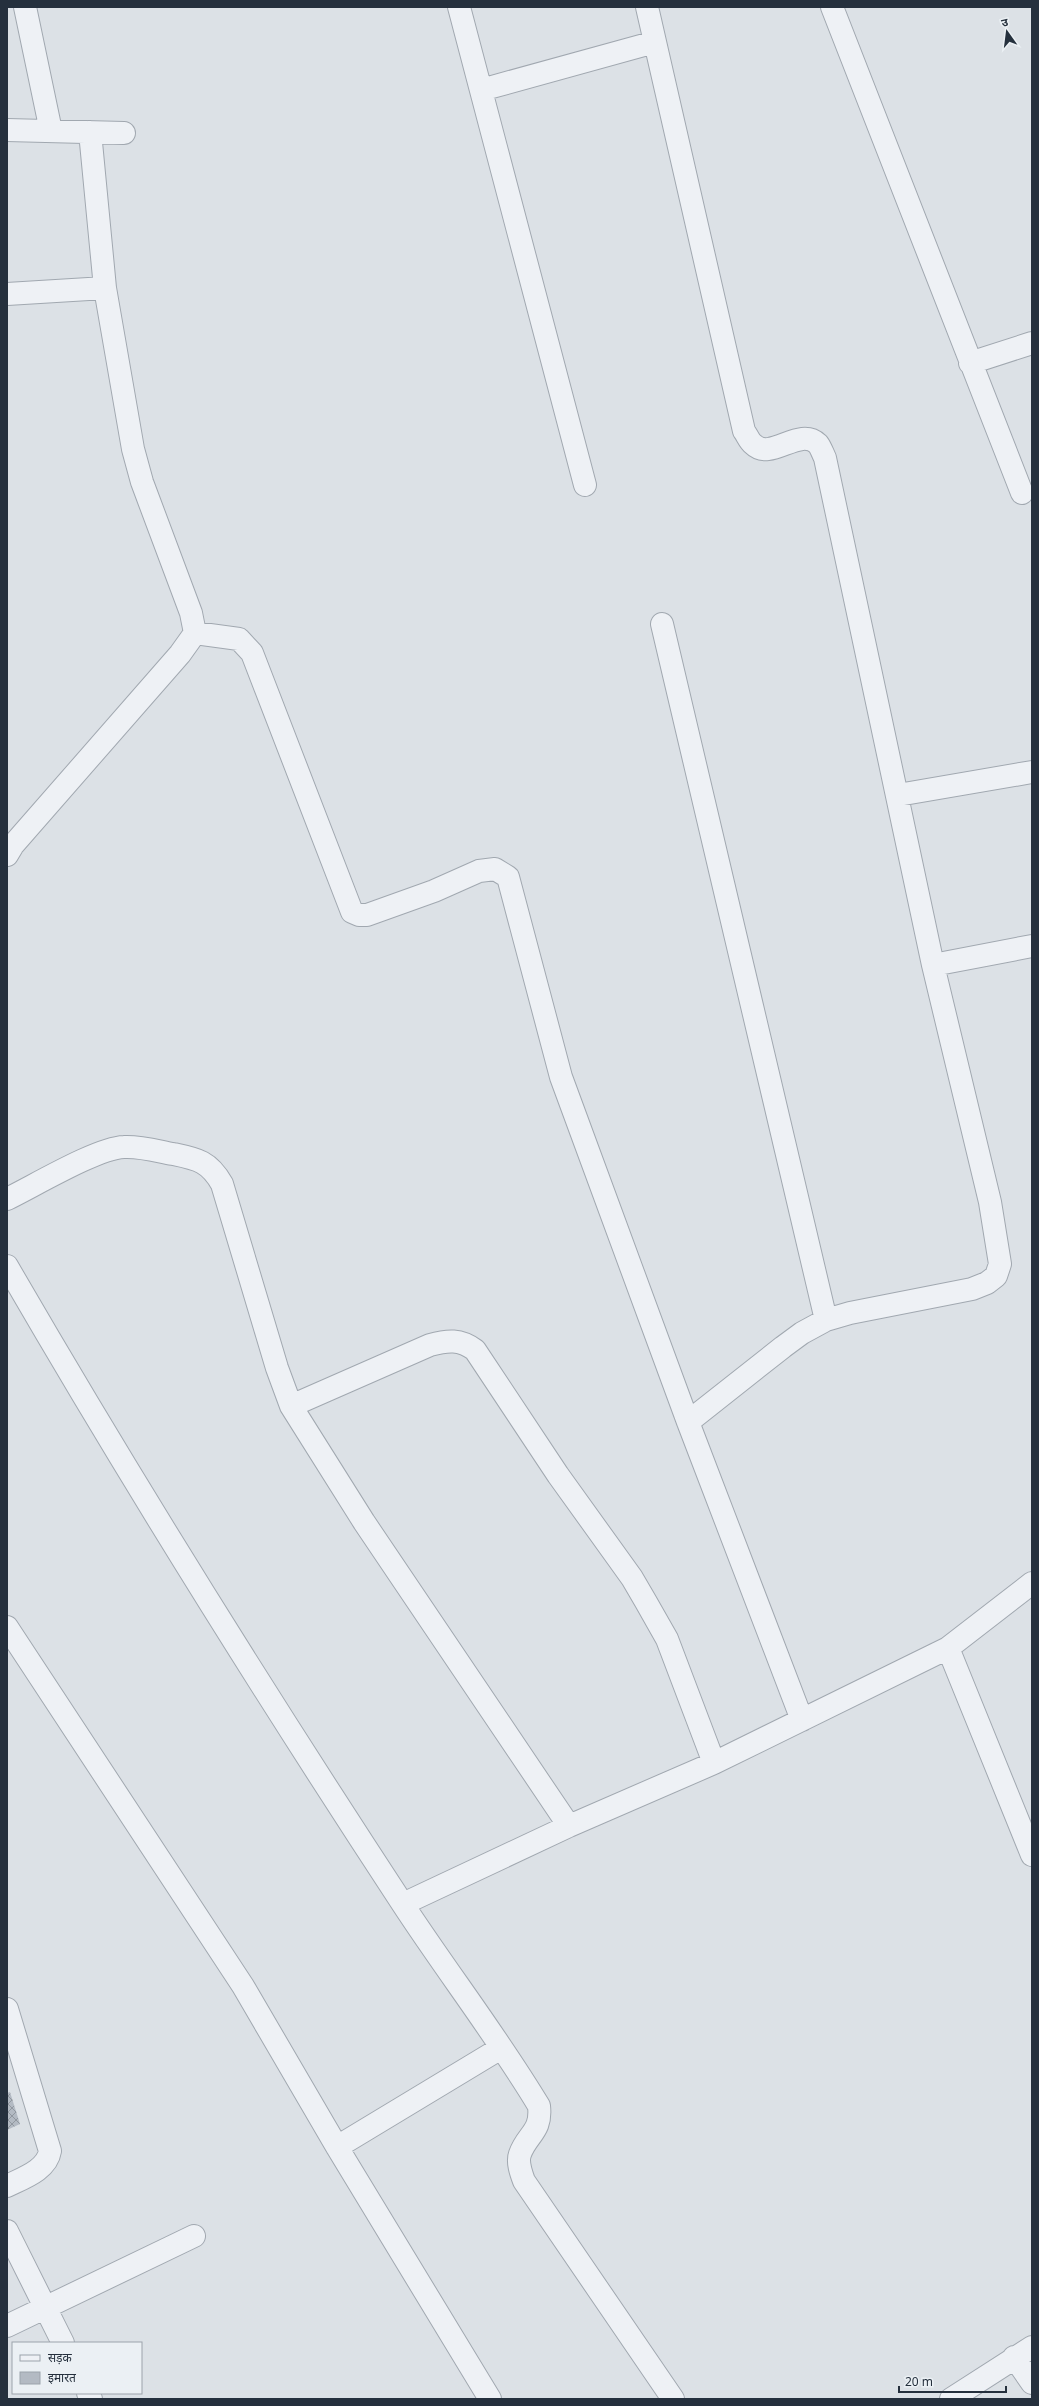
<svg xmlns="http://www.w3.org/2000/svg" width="1039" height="2406" font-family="'Noto Sans','Noto Sans Devanagari',sans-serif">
<defs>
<pattern id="building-cross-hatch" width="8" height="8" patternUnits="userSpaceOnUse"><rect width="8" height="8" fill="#b3bac3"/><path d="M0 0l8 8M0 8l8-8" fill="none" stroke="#9198a0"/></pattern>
</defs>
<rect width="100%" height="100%" fill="#dce1e6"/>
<path fill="url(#building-cross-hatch)" d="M10 2092 20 2124 7 2130V2093Z"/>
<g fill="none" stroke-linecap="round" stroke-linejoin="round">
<g stroke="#a1a8b0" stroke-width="24">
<path id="minor" d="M25 7 51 131
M459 7 585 485
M647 7 744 431C747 435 749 441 753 444 771 462 799 426 818 444 821 448 823 454 825 458L933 965 990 1202 1000 1264 996 1276 987 1283 972 1289 850 1313 826 1320 802 1333 783 1347 688 1422
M832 7 1022 493
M481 90 655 42
M7 130 124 133
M7 294 105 288
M970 363 1032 343
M662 624 826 1320
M195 633 239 639 252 653 352 912 359 915H367L434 891 479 871 495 869 508 877 561 1077 688 1422 802 1720
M898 795 1032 772
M7 855 13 845 180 654 195 633 191 613 142 482 133 449 105 288 90 132
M933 965 1032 946
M7 1199C34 1186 97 1148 124 1147 140 1146 157 1151 173 1154 197 1159 209 1161 222 1184L277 1368 291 1406 364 1522 569 1826
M7 1266C132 1482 265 1694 402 1903 447 1972 497 2036 539 2106 542 2132 527 2134 520 2154 517 2162 521 2173 524 2181L673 2399
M291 1406 430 1345C448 1340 460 1339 475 1350L558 1475 632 1578 646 1602 667 1639 714 1763
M7 1627 243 1986 337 2147 490 2399
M948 1648 1032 1855
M403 1904 569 1826 714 1763 948 1648 1032 1583
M7 2009 50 2151C47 2170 23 2178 7 2186
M337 2147 501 2048
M7 2231 63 2343
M7 2326 194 2236
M1014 2357 1032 2383
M88 2393 91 2399
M951 2399 1032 2347"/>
</g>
<use href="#minor" stroke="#eef1f5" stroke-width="22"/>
</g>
<rect width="1039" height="2406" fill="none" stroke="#25303d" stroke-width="16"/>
<rect x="12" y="2342" width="130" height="52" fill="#ebf0f4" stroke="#9ca3ab"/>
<rect x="20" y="2355" width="20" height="6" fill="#eef1f5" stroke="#9ca3ab"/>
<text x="48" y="2362" font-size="12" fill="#25303d">सड़क</text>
<rect x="20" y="2372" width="20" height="12" fill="#b3bac3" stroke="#9ca3ab"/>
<text x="48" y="2382" font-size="12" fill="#25303d">इमारत</text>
<g transform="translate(1007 32) rotate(346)" stroke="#ebf0f4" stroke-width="3" paint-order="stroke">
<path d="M0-3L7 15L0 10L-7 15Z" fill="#25303d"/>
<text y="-6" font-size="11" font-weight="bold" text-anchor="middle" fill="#25303d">उ</text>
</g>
<path d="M899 2386v6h107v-6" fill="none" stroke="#25303d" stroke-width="2"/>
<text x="905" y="2386" font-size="12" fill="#25303d" stroke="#ebf0f4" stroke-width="3" paint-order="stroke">20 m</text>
</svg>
